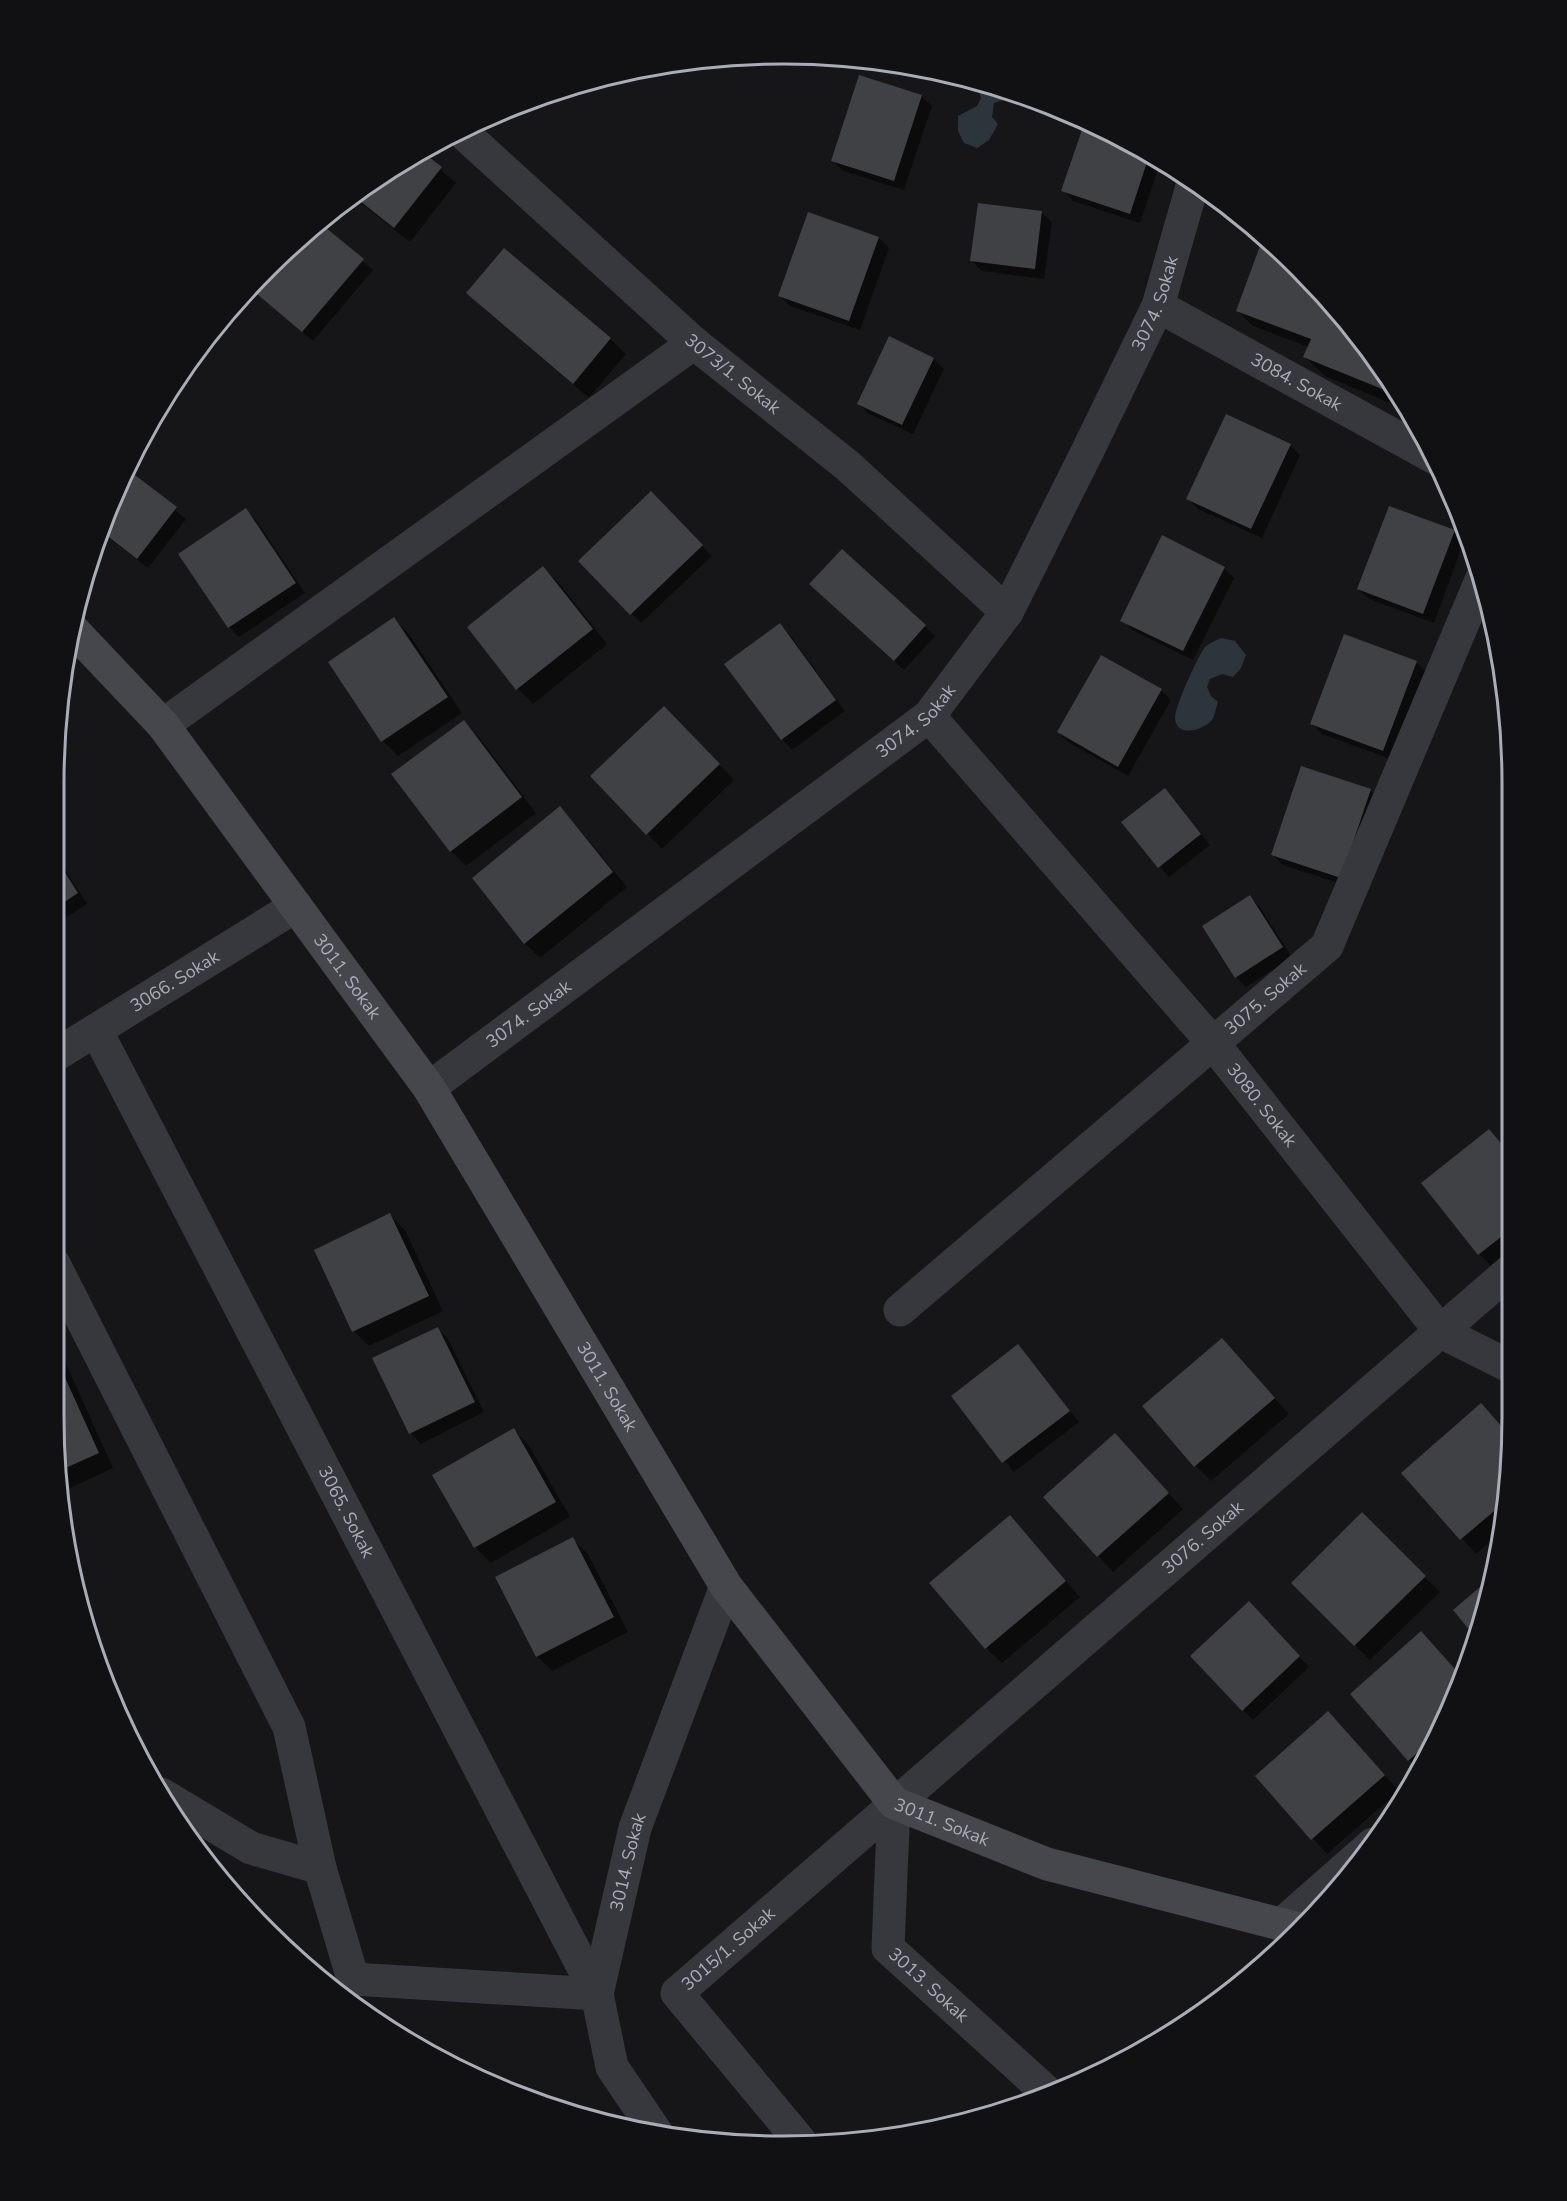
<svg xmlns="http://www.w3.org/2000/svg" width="1567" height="2201" font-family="'Nunito Sans',sans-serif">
<rect width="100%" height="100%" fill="#161618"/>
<path fill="#2c353c" d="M975 80 1011 93 1009 98 994 103 992 117 998 124 989 140 977 148 964 143 958 131V116L977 106 981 98Z
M1221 638 1235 641 1246 655 1241 668 1233 677 1222 674 1210 679 1207 687 1211 696 1218 702C1216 707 1215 715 1212 720 1204 730 1177 738 1175 719 1174 708 1198 656 1205 647 1209 643 1217 640 1221 638Z"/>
<path fill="#0007" d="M921 96 932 106 904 190 843 171 833 161Z
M1106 129 1160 163 1140 223 1073 201 1063 190Z
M420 151 456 183 410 242 354 198Z
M1041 212 1052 222 1044 279 982 271 972 261Z
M319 223 373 270 313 341 250 287 303 235Z
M879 238 889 248 860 330 790 306 780 296Z
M1264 239 1332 303 1402 408 1325 376 1305 357 1309 347 1253 326 1238 311Z
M504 250 610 339 626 354 589 398 483 308 468 293Z
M890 338 934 359 944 369 913 434 869 414 859 404Z
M1290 445 1300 455 1262 538 1198 509 1188 499Z
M126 470 186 519 148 568 101 532 109 505Z
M651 493 712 556 641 623 580 561Z
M246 510 256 520 305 593 239 637 229 627 180 555Z
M1454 531 1464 541 1434 623 1369 599 1359 589Z
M842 551 935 636 904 670 821 594Z
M543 568 559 583 607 644 533 704 518 689Z
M1224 568 1234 578 1193 660 1132 630 1122 620Z
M394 619 409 634 462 713 398 756 383 741 330 662Z
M780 625 790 635 845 711 792 750 782 739 726 664Z
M1416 662 1426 672 1393 760 1322 734 1312 724Z
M1161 690 1171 700 1128 776 1068 742 1058 732Z
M464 722 479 737 536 813 466 866 451 851Z
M679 723 734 780 662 849 647 833Z
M1370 790 1380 801 1351 887 1283 865 1273 855Z
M1175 800 1210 845 1169 877 1124 823Z
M560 808 575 824 627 887 540 958 525 943Z
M54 852 87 904 54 925Z
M1250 897 1260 907 1292 958 1246 987 1236 977Z
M54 997 62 1010 54 1015Z
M1489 1131 1510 1153V1257L1494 1269 1479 1254 1423 1183Z
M390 1215 405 1230 443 1311 369 1346 354 1331Z
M438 1328 448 1339 484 1412 421 1444 411 1433 374 1359Z
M54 1337 113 1468 64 1491 54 1417Z
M1222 1340 1289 1414 1211 1481 1196 1466Z
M1018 1346 1079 1422 1014 1472 953 1397Z
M1481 1405 1511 1437V1465L1500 1534 1476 1554 1403 1473Z
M514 1430 529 1446 570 1517 491 1563 476 1548 434 1476Z
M1130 1450 1183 1509 1113 1572 1045 1497Z
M1362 1514 1440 1592 1370 1660 1293 1583Z
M1010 1517 1080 1597 1002 1663 986 1648Z
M572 1539 588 1554 628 1632 552 1671 537 1656Z
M1259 1613 1309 1667 1253 1720 1243 1710Z
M1462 1677 1438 1740 1419 1770 1409 1760Z
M1343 1729 1399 1791 1327 1854 1257 1776Z"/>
<path fill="#404145" d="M859 75 922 95 894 181 831 161Z
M1085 121 1106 129 1149 156 1130 214 1061 191Z
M421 151 442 167 394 228 355 197Z
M978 203 1042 211 1035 269 970 261Z
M808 212 879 237 849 321 778 296Z
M320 223 364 259 302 332 250 288 303 235Z
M1263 238 1332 303 1392 393 1303 357 1311 339 1236 311Z
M504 248 611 338 573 384 466 293Z
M889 336 934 358 902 425 857 404Z
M1226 414 1291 444 1251 529 1186 499Z
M127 469 177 507 137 559 101 531 109 505Z
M651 491 703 545 630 615 578 561Z
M1389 506 1455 530 1423 614 1357 589Z
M246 508 296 583 228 628 178 554Z
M1162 535 1225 567 1183 651 1120 621Z
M842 549 926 625 894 661 809 584Z
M543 566 593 629 516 690 467 627Z
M394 617 448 697 381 742 328 662Z
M780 623 836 700 781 740 724 664Z
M1344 634 1417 661 1383 751 1310 724Z
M1101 655 1162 689 1118 767 1057 732Z
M664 706 720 764 646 835 590 776Z
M464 720 522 797 450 852 391 774Z
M1301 766 1371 789 1341 878 1271 855Z
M1165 788 1201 834 1158 868 1121 822Z
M560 806 613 872 524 944 472 878Z
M54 855 78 893 54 909Z
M1250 895 1283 947 1235 978 1202 926Z
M1489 1129 1510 1154V1230L1478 1255 1421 1183Z
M390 1213 429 1296 352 1332 314 1250Z
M438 1327 475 1402 409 1434 372 1358Z
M1222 1338 1275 1398 1194 1467 1142 1406Z
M1018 1344 1070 1411 1002 1463 951 1396Z
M54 1353 99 1453 61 1470 54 1417Z
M1481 1403 1511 1437V1465L1506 1501 1460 1540 1401 1473Z
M514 1428 556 1502 474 1548 432 1475Z
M1115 1433 1169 1493 1097 1557 1043 1497Z
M1362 1512 1426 1576 1354 1646 1291 1583Z
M1010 1515 1066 1581 985 1649 929 1583Z
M573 1537 614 1617 536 1657 495 1577Z
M1493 1576 1488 1606 1476 1638 1453 1610Z
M1249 1601 1300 1656 1242 1711 1190 1656Z
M1421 1631 1462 1677 1441 1732 1408 1761 1350 1694Z
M1328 1711 1385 1775 1311 1840 1255 1776Z"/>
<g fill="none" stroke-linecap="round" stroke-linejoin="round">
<g stroke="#37383d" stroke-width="33">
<path id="s1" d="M462 132 694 343 848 466 1007 612"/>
<path id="s2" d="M1158 306 1435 458"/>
<path id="s3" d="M929 716 1212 1042 1441 1332 1511 1367"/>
<path d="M163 725 694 343"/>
<path id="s4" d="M96 1030 597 1994"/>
<path id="s5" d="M54 1056 296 906"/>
<path id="s6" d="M429 1088 929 716 1007 612 1088 450 1158 306 1193 183"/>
<path d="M54 1264 289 1727 320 1868 353 1979 597 1994"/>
<path id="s7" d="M900 1310 1327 946 1482 578"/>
<path d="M161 1794 251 1848 320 1868"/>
<path id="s8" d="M894 1803 888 1948 1050 2095"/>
<path d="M1282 1924 1373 1844"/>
<path id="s9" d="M658 2135 612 2067 597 1994 635 1828 726 1586"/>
<path id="s10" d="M800 2141 677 1993 1510 1271"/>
</g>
<path stroke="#45474d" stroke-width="33" id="s11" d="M72 629 163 725 429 1088 726 1586 894 1803 1047 1864 1299 1929"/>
</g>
<g text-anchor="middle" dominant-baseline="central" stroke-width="4.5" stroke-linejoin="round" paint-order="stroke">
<g font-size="18" fill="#a8adb8" stroke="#111113">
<text stroke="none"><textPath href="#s6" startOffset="1096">3074. Sokak</textPath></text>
<text stroke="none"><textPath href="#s1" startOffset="363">3073/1. Sokak</textPath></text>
<text stroke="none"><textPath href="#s2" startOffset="158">3084. Sokak</textPath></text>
<text stroke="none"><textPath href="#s6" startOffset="610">3074. Sokak</textPath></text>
<text stroke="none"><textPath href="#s11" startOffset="444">3011. Sokak</textPath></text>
<text stroke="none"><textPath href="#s5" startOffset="142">3066. Sokak</textPath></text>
<text stroke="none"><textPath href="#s7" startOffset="480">3075. Sokak</textPath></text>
<text stroke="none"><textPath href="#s6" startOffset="124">3074. Sokak</textPath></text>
<text stroke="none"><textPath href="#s3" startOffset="512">3080. Sokak</textPath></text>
<text stroke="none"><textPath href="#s11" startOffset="930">3011. Sokak</textPath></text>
<text stroke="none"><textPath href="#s4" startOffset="543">3065. Sokak</textPath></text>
<text stroke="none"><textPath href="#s10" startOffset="888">3076. Sokak</textPath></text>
<text stroke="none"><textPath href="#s11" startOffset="1488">3011. Sokak</textPath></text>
<text stroke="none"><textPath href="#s9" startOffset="292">3014. Sokak</textPath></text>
<text stroke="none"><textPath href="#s10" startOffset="260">3015/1. Sokak</textPath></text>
<text stroke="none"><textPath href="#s8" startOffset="200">3013. Sokak</textPath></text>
</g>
</g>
<path d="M0 0H1567V2201H0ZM783 64H783A719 719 0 0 1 1502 783V1417A719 719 0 0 1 783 2136H783A719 719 0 0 1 64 1417V783A719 719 0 0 1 783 64Z" fill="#111113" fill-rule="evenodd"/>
<path fill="none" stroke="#a8adb8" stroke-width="3" d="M783 64H783A719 719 0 0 1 1502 783V1417A719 719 0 0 1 783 2136H783A719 719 0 0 1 64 1417V783A719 719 0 0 1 783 64Z"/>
</svg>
